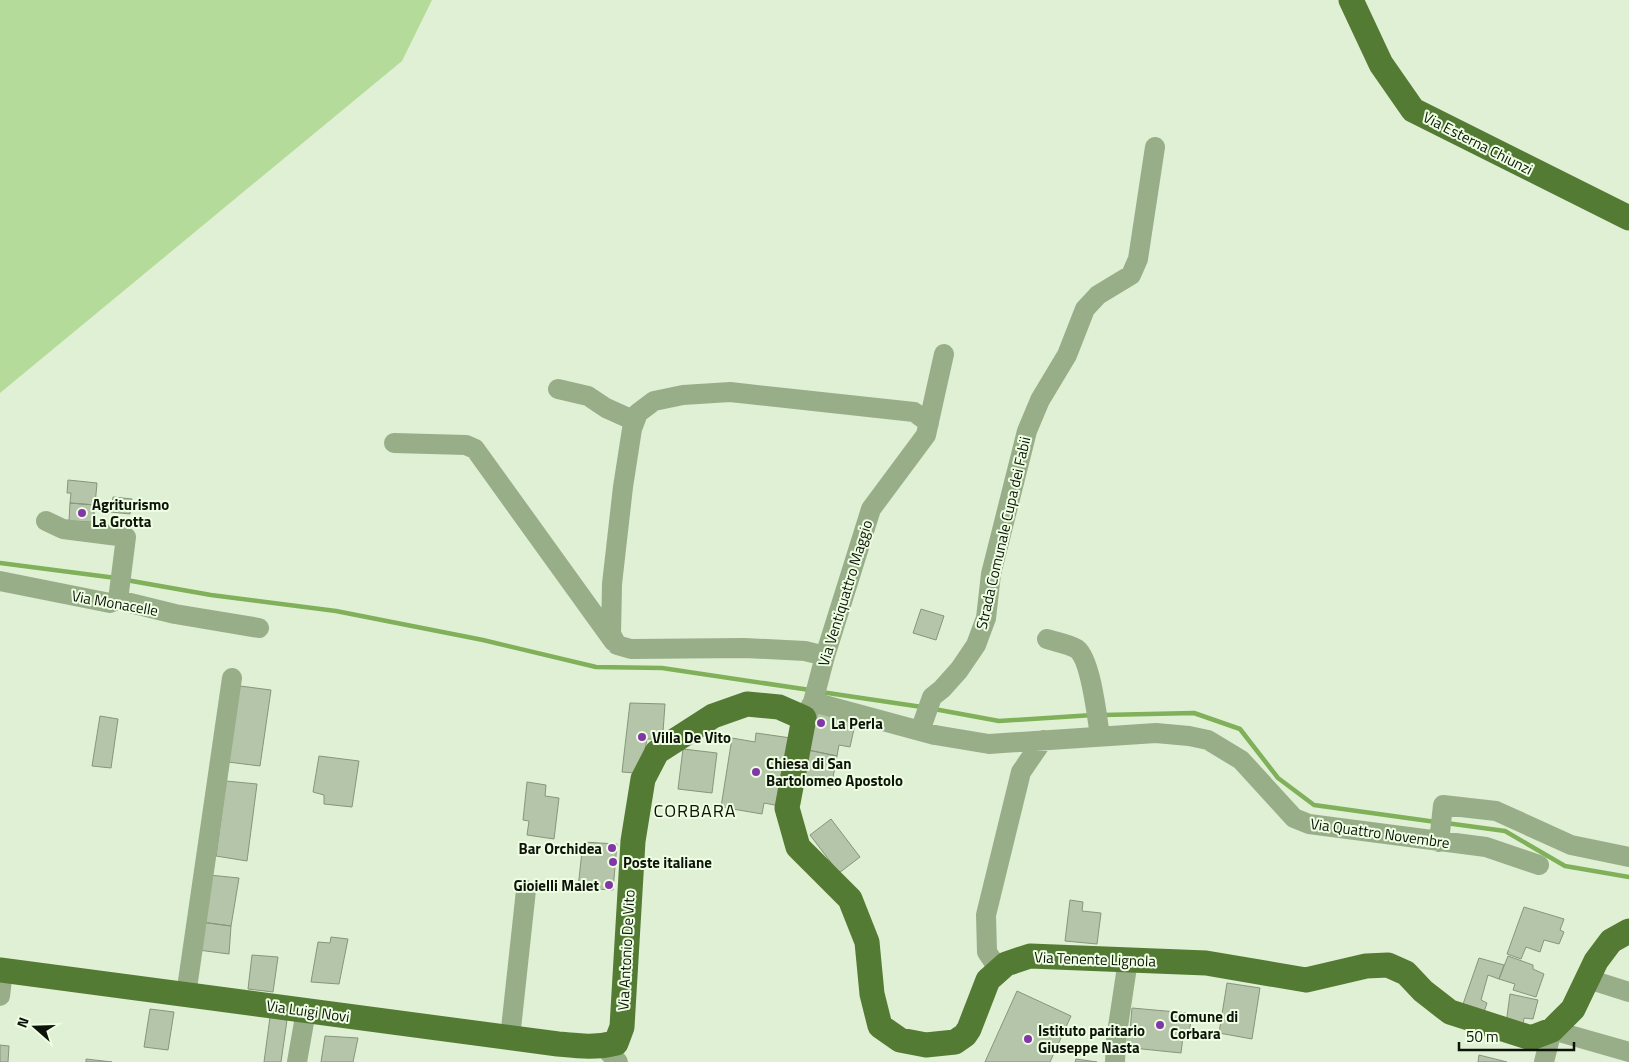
<svg xmlns="http://www.w3.org/2000/svg" width="1629" height="1062" font-family="'Titillium Web',sans-serif">
<rect width="100%" height="100%" fill="#e0f0d5"/>
<path fill="#b5db9a" d="M0 0H432L402 61 0 393Z"/>
<g fill="none" stroke-linecap="round" stroke-linejoin="round">
<path stroke="#80b059" stroke-width="4.5" d="M0 563 116 578
M126 580 211 595 336 611 483 640 596 667 662 668 810 690
M821 692 922 707
M934 709 999 721 1093 715
M1103 715 1194 713 1240 729 1278 778 1314 805 1436 822
M1446 823 1505 831 1565 866 1629 877"/>
</g>
<path fill="#b5c5aa" stroke="#86957b" d="M68 480 97 483 95 505 70 503 71 493H67Z
M113 497 132 499 130 514 111 512Z
M70 503 95 505 93 522 69 521Z
M921 609 944 616 936 640 913 633Z
M240 686 271 690 260 766 228 762Z
M630 703 665 704 663 732 658 735V739H647L643 760 635 773 622 772Z
M818 711 856 720 850 747 839 745 837 756 808 750Z
M100 716 118 719 111 768 92 766Z
M756 733 791 738 780 806 764 803 762 814 721 807 732 738 755 742Z
M683 749 717 753 712 793 678 789Z
M808 750 837 756 831 788 801 782Z
M319 756 359 761 352 807 324 804V795L313 792Z
M226 781 257 784 247 861 216 856Z
M527 782 546 785 545 796 559 798 554 839 527 835 529 821 523 820Z
M831 819 860 857 839 873 810 835Z
M583 842 617 844 613 890 578 888Z
M209 875 239 878 231 926 201 922Z
M1070 900 1083 902 1082 911 1101 913 1097 944 1065 941Z
M1524 907 1564 919 1560 930 1564 932 1559 944 1544 940 1540 952 1526 947 1521 959 1507 954Z
M201 922 231 926 229 954 198 950Z
M331 937 348 939 339 984 311 982 318 942 330 943Z
M252 955 278 957 273 992 248 989Z
M1508 956 1533 965V969L1544 974 1536 997 1513 990 1515 984 1499 979Z
M1479 958 1504 965 1499 979 1488 975 1481 1000 1487 1003 1482 1018 1461 1010Z
M1227 983 1260 988 1252 1039 1219 1033Z
M1017 991 1071 1016 1050 1062H985Z
M1510 994 1538 1000 1533 1019 1524 1018 1523 1026 1506 1024Z
M1132 1008 1188 1013 1187 1019H1191L1189 1036H1183L1181 1053 1123 1047 1125 1031H1130Z
M150 1009 174 1012 168 1050 144 1047Z
M270 1017 287 1020 281 1062H264Z
M325 1036 358 1038 353 1062H321Z
M0 1045 9 1046 8 1062H0Z
M1479 1055 1507 1062H1478Z
M86 1059 112 1062H86Z
M1076 1059 1097 1062H1075Z"/>
<g fill="none" stroke-linecap="round" stroke-linejoin="round">
<path stroke="#98ae89" stroke-width="20" d="M558 389 588 396 606 408 635 421
M394 443 466 445 475 449 614 642
M46 521 63 529 126 537 118 600
M0 581 110 603 118 600 175 614 259 628
M1047 639C1056 642 1069 644 1077 649 1091 660 1097 717 1100 736
M825 656 805 651 745 648 631 649 617 645 611 634 612 584 623 487 632 429 638 413 654 401 683 395 730 392 914 412 929 423
M813 702 935 735 989 744 1156 733 1189 736 1208 740 1241 760 1294 818 1309 824 1486 847 1539 865
M806 714 813 702 825 656 871 509 926 435 944 354
M920 731 932 697 942 689 959 670 976 645 986 618 991 574 1027 431 1040 400 1067 355 1085 309 1098 295 1131 275 1138 259 1155 147
M1439 842 1443 805 1496 811 1571 845 1629 857
M999 970 987 952 986 915 1021 772 1043 740
M1588 979 1629 992
M186 995 232 678
M0 996 3 971
M510 1038 526 890
M603 1046 618 1062
M297 1062 306 1011
M1115 1062 1116 1040 1128 960
M1544 1062 1552 1030 1629 1052"/>
<path stroke="#547b33" stroke-width="25" d="M1351 0 1381 64 1413 110 1629 218
M0 970 558 1044C579 1046 596 1048 616 1043L622 1027 633 841 643 779 657 752 713 716 747 704 779 707 804 718 787 808 798 847 850 899 867 942 872 994 880 1026 900 1040 926 1045 955 1042 965 1035 969 1029 988 980 1006 964 1030 956 1206 963 1306 980 1366 966 1388 965 1406 973 1423 991 1450 1012 1531 1038 1552 1030 1573 1009 1596 961 1611 941 1629 931"/>
</g>
<g fill="#8336a8" stroke="#edfee2" stroke-width="2">
<circle cx="82" cy="513" r="5"/>
<circle cx="821" cy="723" r="5"/>
<circle cx="642" cy="737" r="5"/>
<circle cx="756" cy="772" r="5"/>
<circle cx="612" cy="848" r="5"/>
<circle cx="613" cy="862" r="5"/>
<circle cx="609" cy="885" r="5"/>
<circle cx="1160" cy="1025" r="5"/>
<circle cx="1028" cy="1039" r="5"/>
</g>
<g text-anchor="middle" dominant-baseline="central" stroke-width="4" stroke-linejoin="round" paint-order="stroke">
<g font-size="15" fill="#0e130a" stroke="#edfee2">
<text transform="translate(1478 143) rotate(27)">Via Esterna Chiunzi</text>
<text transform="translate(1003 533) rotate(-77)">Strada Comunale Cupa dei Fabii</text>
<text transform="translate(845 593) rotate(-73)">Via Ventiquattro Maggio</text>
<text transform="translate(115 603) rotate(10)">Via Monacelle</text>
<text transform="translate(1380 833) rotate(8)">Via Quattro Novembre</text>
<text transform="translate(626 950) rotate(-87)">Via Antonio De Vito</text>
<text transform="translate(1095 959) rotate(2)">Via Tenente Lignola</text>
<text transform="translate(308 1011) rotate(8)">Via Luigi Novi</text>
</g>
<g font-size="15" font-weight="bold" fill="#0e130a" stroke="#edfee2" text-anchor="start">
<text x="92" y="504">Agriturismo<tspan x="92" dy="17">La Grotta</tspan></text>
<text x="831" y="723">La Perla</text>
<text x="652" y="737">Villa De Vito</text>
<text x="766" y="763">Chiesa di San<tspan x="766" dy="17">Bartolomeo Apostolo</tspan></text>
<text x="602" y="848" text-anchor="end">Bar Orchidea</text>
<text x="623" y="862">Poste italiane</text>
<text x="599" y="885" text-anchor="end">Gioielli Malet</text>
<text x="1170" y="1016">Comune di<tspan x="1170" dy="17">Corbara</tspan></text>
<text x="1038" y="1030">Istituto paritario<tspan x="1038" dy="17">Giuseppe Nasta</tspan></text>
</g>
<g font-size="18" letter-spacing="1" fill="#0e130a" stroke="#edfee2">
<text x="695" y="810">CORBARA</text>
</g>
</g>
<g transform="translate(35 1027) rotate(290)" stroke="#edfee2" stroke-width="4" paint-order="stroke">
<path d="M0-4L9 19L0 12L-9 19Z" fill="#0e130a"/>
<text y="-8" font-size="14" font-weight="bold" text-anchor="middle" fill="#0e130a">N</text>
</g>
<path d="M1459 1042v8h115v-8" fill="none" stroke="#0e130a" stroke-width="2.5"/>
<text x="1466" y="1042" font-size="15" fill="#0e130a" stroke="#edfee2" stroke-width="4" paint-order="stroke">50 m</text>
</svg>
